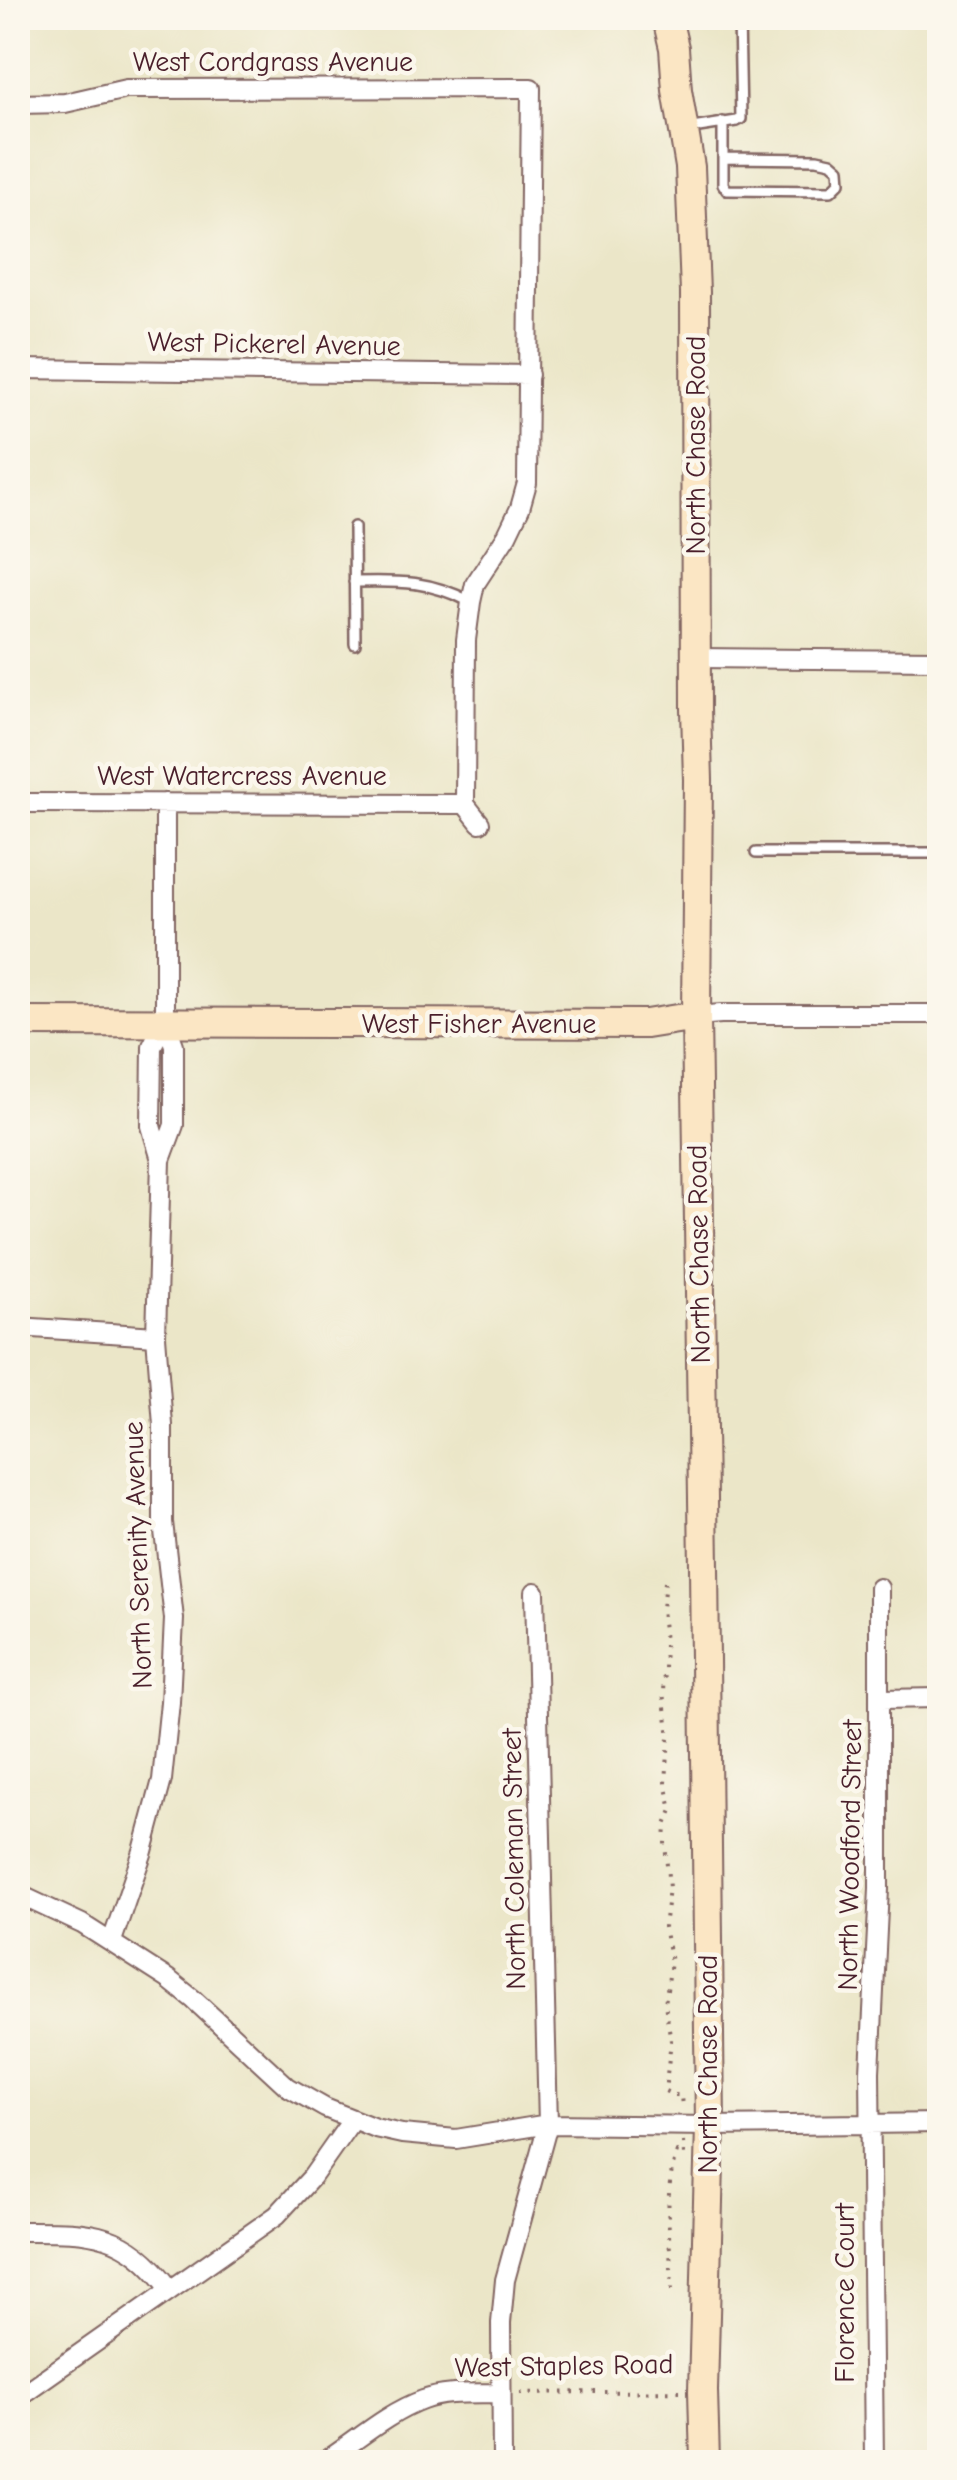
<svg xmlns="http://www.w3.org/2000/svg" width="957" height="2480" font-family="'Comic Neue',sans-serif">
<rect width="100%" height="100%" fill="#fbf7ec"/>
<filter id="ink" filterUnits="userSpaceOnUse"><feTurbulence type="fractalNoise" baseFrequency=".01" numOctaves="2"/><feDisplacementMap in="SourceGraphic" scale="20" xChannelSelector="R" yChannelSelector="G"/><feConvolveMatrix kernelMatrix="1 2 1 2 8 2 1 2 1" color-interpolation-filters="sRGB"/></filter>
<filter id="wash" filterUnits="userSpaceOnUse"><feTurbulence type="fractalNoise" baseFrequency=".0048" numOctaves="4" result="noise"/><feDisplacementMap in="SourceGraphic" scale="40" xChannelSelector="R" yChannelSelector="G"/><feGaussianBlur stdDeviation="2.25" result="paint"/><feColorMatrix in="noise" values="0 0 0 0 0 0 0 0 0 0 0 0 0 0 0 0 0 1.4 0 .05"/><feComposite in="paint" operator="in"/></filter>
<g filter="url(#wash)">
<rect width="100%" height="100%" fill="#ebe6c8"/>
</g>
<g filter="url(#ink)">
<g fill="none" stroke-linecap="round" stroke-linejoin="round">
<g stroke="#826562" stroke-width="14">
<path id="lane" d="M723 122V184L727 190 831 191 840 182 839 169 831 162 817 159 723 158
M686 129 737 121 741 119 739 18
M354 527 355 644
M354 582C401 581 428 580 471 602
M756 853H940"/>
</g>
<g stroke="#826562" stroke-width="22">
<path id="street" d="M18 104 65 103 126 89 531 88 527 483 520 508 507 535 475 584 471 602 466 640 465 804 480 823
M18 369 529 375
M697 658 940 660
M18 803 465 804
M696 1016 721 1014H940
M161 1160 174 1125V1045L165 1021V803
M18 1327 156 1336
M881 1699 940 1698
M18 1894 82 1924 168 1979 193 1999 288 2087 325 2108 375 2128 402 2134 456 2139 548 2124 710 2126 940 2123
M112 1941 143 1851 162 1780 170 1702 174 1619 163 1522V1425L156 1336 161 1160 151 1126 152 1046 165 1021
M18 2231C87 2231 125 2228 170 2289
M18 2397 277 2215 312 2177 352 2120
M324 2462C355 2442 387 2413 423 2400 447 2391 476 2394 501 2393
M502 2462 501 2323 505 2280 548 2124 535 1592
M874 2462 870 2072 879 1889V1588"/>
</g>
<g stroke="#826562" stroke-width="32">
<path id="secondary" d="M667 18 674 48 677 90 690 167 695 292 696 709 698 780 696 1016 704 1567 710 2126 703 2391 705 2462
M18 1022 646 1024 696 1016"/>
</g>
<path stroke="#826562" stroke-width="4" stroke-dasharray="2.5 8" stroke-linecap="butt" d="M665 1582 662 1608 665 1644 663 1693 669 1737 666 1783 672 1810 666 1825 665 1843 669 1888 664 1927 671 1962 665 2004 671 2041 665 2091 674 2095H681L682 2108
M672 2290C671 2245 662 2195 677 2152L684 2155 683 2142
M520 2393 681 2391"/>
<use href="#lane" stroke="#fff" stroke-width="9"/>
<use href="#street" stroke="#fff" stroke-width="18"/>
<use href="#secondary" stroke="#fbe6c4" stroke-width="28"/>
</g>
</g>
<g text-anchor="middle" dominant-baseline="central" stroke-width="9" stroke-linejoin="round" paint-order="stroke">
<g font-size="28" fill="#4a1f2b" stroke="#fbf7ec">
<text x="273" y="62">West Cordgrass Avenue</text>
<text transform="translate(274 344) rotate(1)">West Pickerel Avenue</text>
<text transform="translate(696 445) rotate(-90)">North Chase Road</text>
<text x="242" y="776">West Watercress Avenue</text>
<text x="479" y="1024">West Fisher Avenue</text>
<text transform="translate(699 1254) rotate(-91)">North Chase Road</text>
<text transform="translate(138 1555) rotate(-92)">North Serenity Avenue</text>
<text transform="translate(850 1855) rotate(-89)">North Woodford Street</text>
<text transform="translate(514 1859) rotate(-91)">North Coleman Street</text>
<text transform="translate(708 2064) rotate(-90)">North Chase Road</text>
<text transform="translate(845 2293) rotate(-90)">Florence Court</text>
<text transform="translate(564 2366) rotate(-1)">West Staples Road</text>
</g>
</g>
<rect width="957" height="2480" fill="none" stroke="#fbf7ec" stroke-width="60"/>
</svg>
